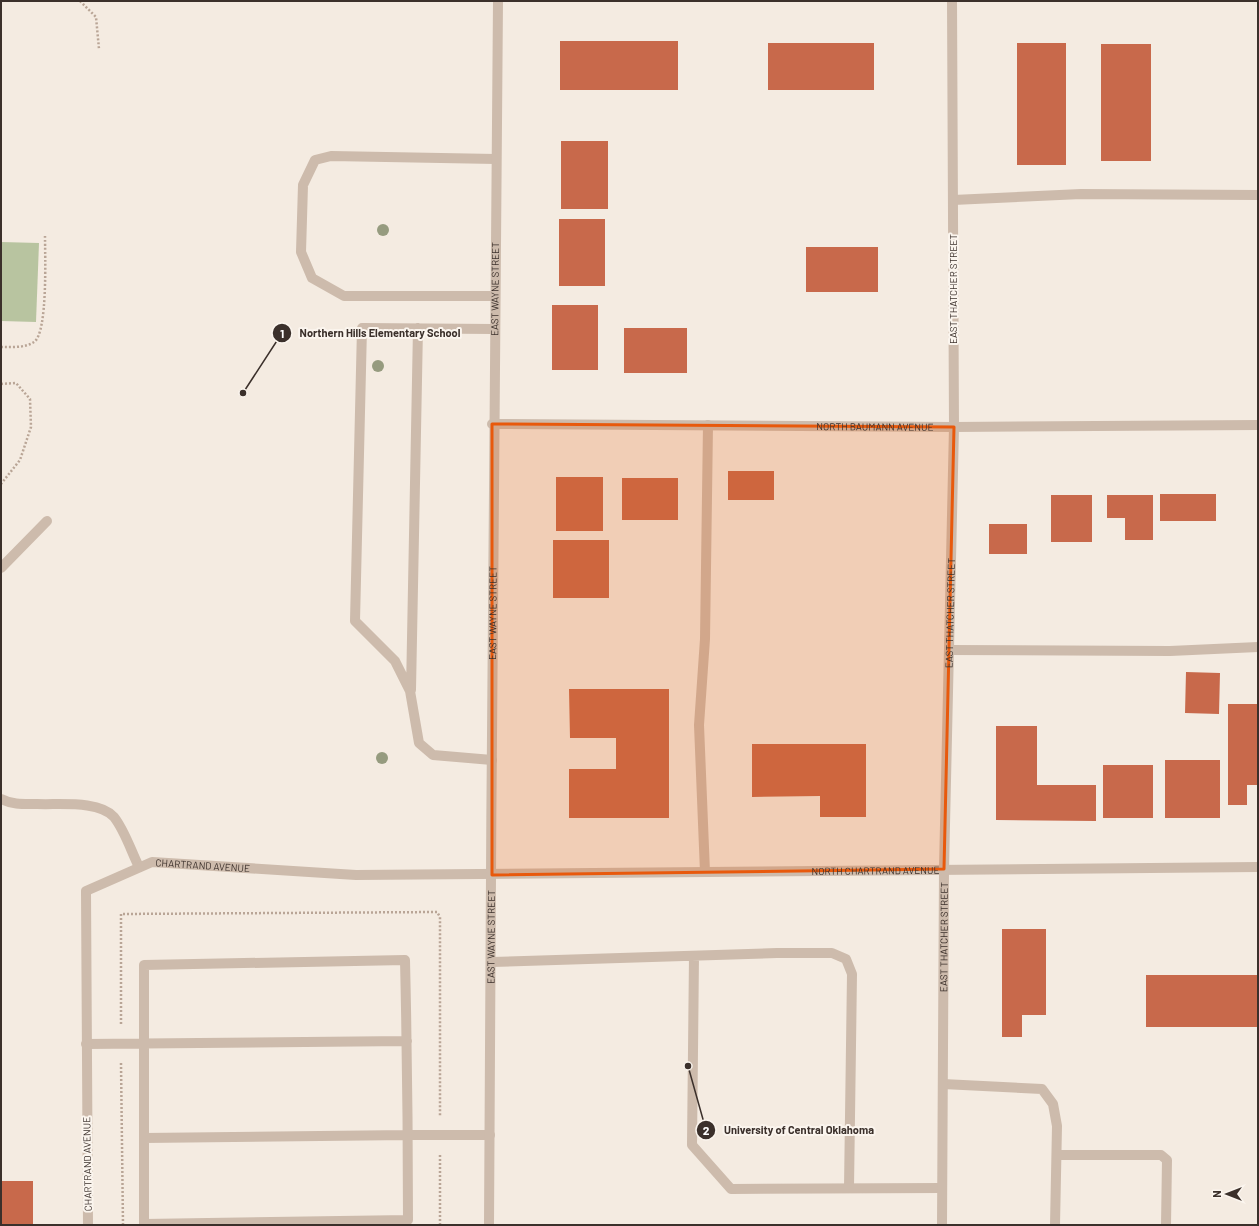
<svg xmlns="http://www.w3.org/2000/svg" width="1259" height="1226" font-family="Barlow,sans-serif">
<rect width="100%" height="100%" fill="#f4ebe1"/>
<path fill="#b8c4a0" d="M1 242 39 243 36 322 1 321Z"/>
<path fill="#c8694b" d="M560 41H678V90H560Z
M768 43H874V90H768Z
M1017 43H1066V165H1017Z
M1101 44H1151V161H1101Z
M561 141H608V209H561Z
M559 219H605V286H559Z
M806 247H878V292H806Z
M552 305H598V370H552Z
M624 328H687V373H624Z
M728 471H774V500H728Z
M556 477H603V531H556Z
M622 478H678V520H622Z
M1160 494H1216V521H1160Z
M1051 495H1092V542H1051Z
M1107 495H1153V540H1125V518H1107Z
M989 524H1027V554H989Z
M553 540H609V598H553Z
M1186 672 1220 673 1219 714 1185 713Z
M569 689H669V818H569V769H616V738H570Z
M1228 704H1258V785H1247V805H1228Z
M996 726H1037V785H1096V821L996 820Z
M752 744H866V817H820V796L752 797Z
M1165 760H1220V818H1165Z
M1103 765H1153V818H1103Z
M1002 929H1046V1015H1022V1037H1002Z
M1146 975H1258V1027H1146Z
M1 1181H33V1224H1Z"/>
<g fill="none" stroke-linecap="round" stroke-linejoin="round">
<path stroke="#b9a596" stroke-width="2.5" stroke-dasharray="2 2" stroke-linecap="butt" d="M80 1 96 17 99 49
M1 347C12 347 25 348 34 342 48 333 45 254 45 236
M1 384 16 383 30 399 31 427 20 460 1 484
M121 1024V914L437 912 440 917V1117
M121 1063 123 1225
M440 1225V1154"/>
<path stroke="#cdbbac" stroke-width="10" d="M953 200 1081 194 1258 195
M494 296H344L312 278 301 252 303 185 315 160 331 156 496 159
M1 568 47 521
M949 650 1170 651 1258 647
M411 690 418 328
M492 760 433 755 419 743 410 691 395 661 355 621 362 328 493 329
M1 799C12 805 25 804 37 804 59 805 99 800 114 817 125 831 131 851 139 867
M705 872 699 725 705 639 708 425
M694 956 692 1145 731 1189 942 1188
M492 962 777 953H832L846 959 852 974 849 1188
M86 1044 407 1041
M943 1084 1042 1089 1053 1104 1057 1126 1055 1225
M144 1138V1224L408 1220C408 1133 407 1047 405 960L144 965V1138L408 1135H490
M1057 1155H1161L1167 1160 1166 1225"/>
<g stroke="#cdbbac" stroke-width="10">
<path id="s1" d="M492 424 954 427"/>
<path id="s2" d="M88 1225 86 891 152 862 356 875 1258 867"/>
<path id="s3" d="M489 1225C492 817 492 409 498 1"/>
<path id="s4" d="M942 1225 944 869 954 427 952 1"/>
</g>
<path stroke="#cdbbac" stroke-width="10" d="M954 427 1258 425"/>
</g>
<g fill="#969b7f">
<circle cx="383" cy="230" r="6"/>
<circle cx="378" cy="366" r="6"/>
<circle cx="382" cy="758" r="6"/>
</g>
<path fill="#e8590c" fill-opacity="0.2" stroke="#e8590c" stroke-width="3" stroke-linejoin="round" d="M492 424 954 427 944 869 492 875Z"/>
<g text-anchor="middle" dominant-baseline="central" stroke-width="4" stroke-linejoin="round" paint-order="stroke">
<g font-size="10" fill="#3b302b" stroke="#fbf5ee">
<text stroke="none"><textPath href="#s3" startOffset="936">EAST WAYNE STREET</textPath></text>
<text transform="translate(953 289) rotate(-90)">EAST THATCHER STREET</text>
<text stroke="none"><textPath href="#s1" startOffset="383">NORTH BAUMANN AVENUE</textPath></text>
<text stroke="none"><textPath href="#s3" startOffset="612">EAST WAYNE STREET</textPath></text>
<text stroke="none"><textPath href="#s4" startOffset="612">EAST THATCHER STREET</textPath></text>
<text stroke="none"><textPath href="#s2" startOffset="457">CHARTRAND AVENUE</textPath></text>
<text stroke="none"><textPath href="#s2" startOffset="1130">NORTH CHARTRAND AVENUE</textPath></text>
<text stroke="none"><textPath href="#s3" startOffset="288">EAST WAYNE STREET</textPath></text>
<text stroke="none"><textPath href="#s4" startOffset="288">EAST THATCHER STREET</textPath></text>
<text transform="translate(87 1164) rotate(-91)">CHARTRAND AVENUE</text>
</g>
</g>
<path fill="none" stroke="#3b302b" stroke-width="1.5" d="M243 393L282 333M688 1066L706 1130"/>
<g fill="#3b302b" stroke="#fbf5ee" stroke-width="1.5">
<circle cx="243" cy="393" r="4"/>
<circle cx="688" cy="1066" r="4"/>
<circle cx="282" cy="333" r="10"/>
<circle cx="706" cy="1130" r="10"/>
</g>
<g font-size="12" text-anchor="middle" font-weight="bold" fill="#fff">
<text x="282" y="338">1</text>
<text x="706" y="1135">2</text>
</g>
<g font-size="11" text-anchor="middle" font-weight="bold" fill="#3b302b" stroke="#fbf5ee" stroke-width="4" stroke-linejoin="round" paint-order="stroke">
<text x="380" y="337">Northern Hills Elementary School</text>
<text x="799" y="1134">University of Central Oklahoma</text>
</g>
<rect width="1259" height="1226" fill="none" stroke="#3b302b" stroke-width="4"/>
<g transform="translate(1227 1194) rotate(270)" stroke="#fbf5ee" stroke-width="3" paint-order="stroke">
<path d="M0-3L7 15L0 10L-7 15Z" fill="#3b302b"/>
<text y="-6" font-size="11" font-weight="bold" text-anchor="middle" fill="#3b302b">N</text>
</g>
</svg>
